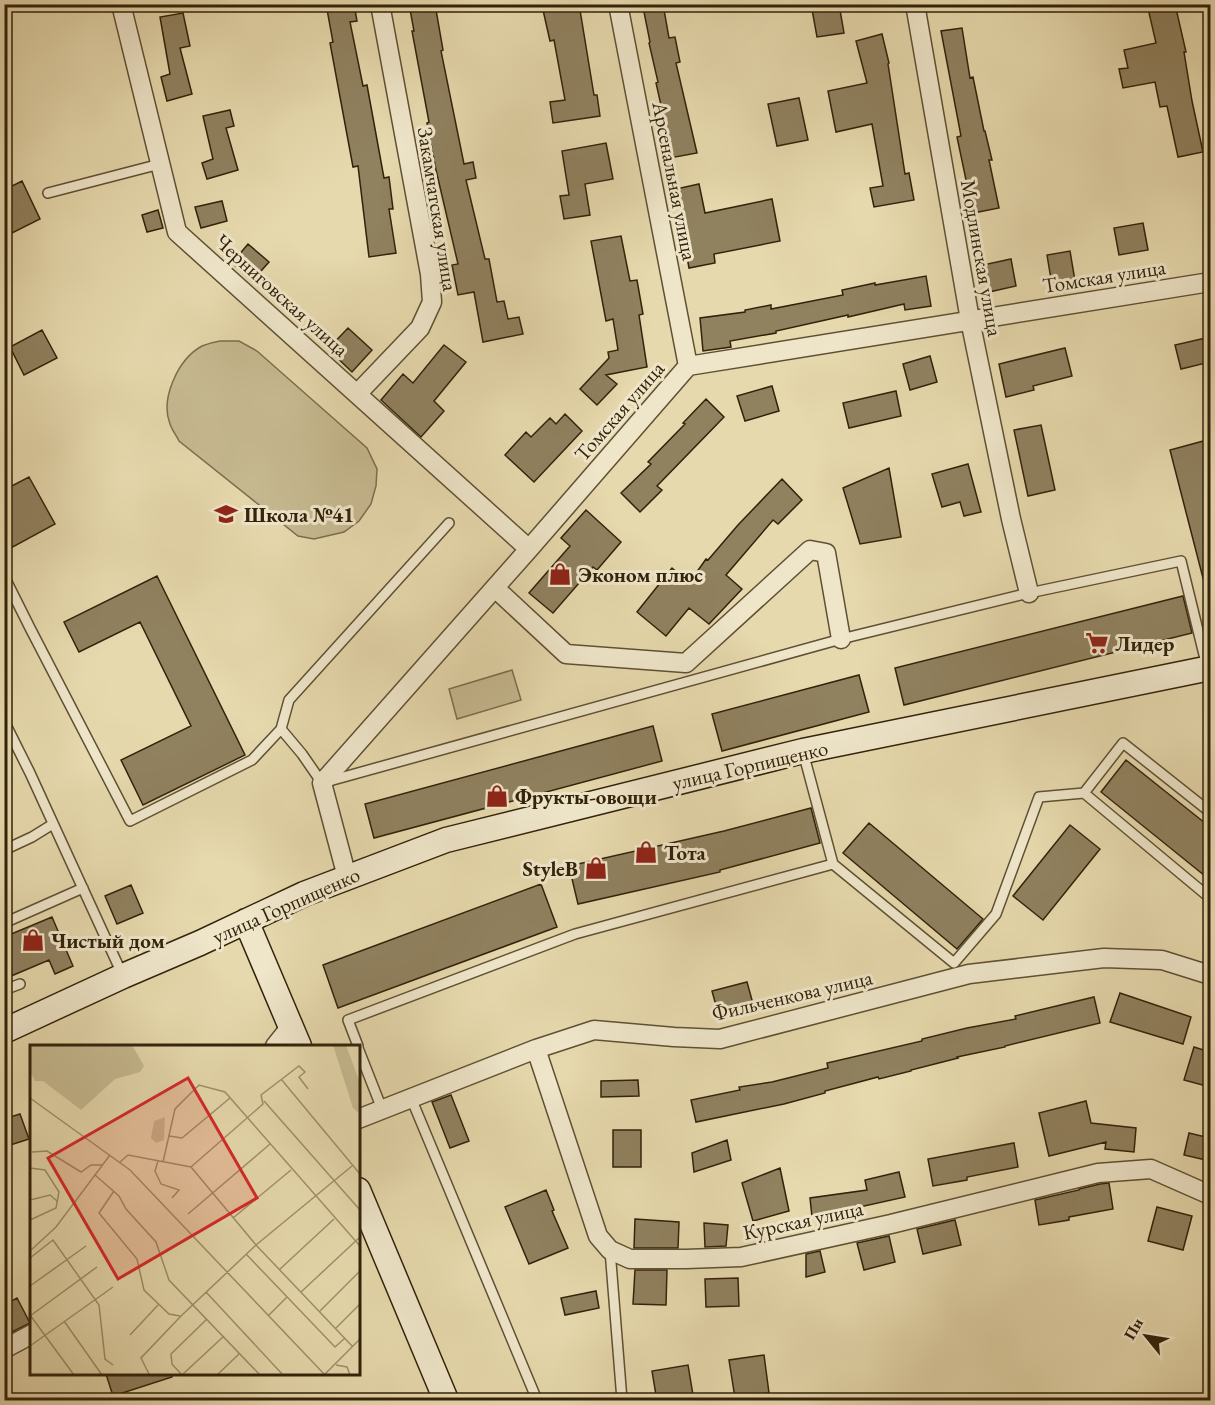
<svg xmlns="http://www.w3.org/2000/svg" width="1215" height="1405" font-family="'EB Garamond',serif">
<rect width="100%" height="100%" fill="#e6d9ad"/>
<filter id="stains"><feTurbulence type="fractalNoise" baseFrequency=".00333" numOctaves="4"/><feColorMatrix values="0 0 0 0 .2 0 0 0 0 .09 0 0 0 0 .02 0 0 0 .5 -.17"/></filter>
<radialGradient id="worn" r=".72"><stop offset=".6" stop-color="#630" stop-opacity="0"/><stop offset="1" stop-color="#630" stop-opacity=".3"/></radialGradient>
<path fill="#c7ba91" stroke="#7c6e4e" stroke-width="1.5" d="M220 341H239L257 351 367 448 377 469 376 486 371 504 359 521 344 532 314 539 298 536 179 441C176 435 172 430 170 424 160 399 178 359 202 346 207 344 214 342 220 341Z
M512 670 521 700 457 719 449 689Z"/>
<path fill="#90815f" stroke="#32220a" stroke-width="1.5" d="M326 4H354L357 21 350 22 363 86 367 85 384 178 389 177 393 209H389L396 253 369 257 358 166 353 167 330 43 333 42Z
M409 4H435L443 50 441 51 464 164 473 162 476 178 466 180 485 259H489L497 302 504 301 508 319 519 317 523 334 483 342 474 292 458 295 452 265 458 264 436 170 427 123 429 122 412 31H414Z
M569 4H579L594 95H597L600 116 553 123 550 102 565 100 554 40 550 41 543 10Z
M656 4H663L669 38 675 37 680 62 676 63 697 153 670 158 664 132H667L656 83 658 82 649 43 650 42 643 7Z
M811 4H839L844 33 817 37Z
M1147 4H1175L1186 52H1184L1192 101 1203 152 1178 157 1167 106 1160 107 1155 82 1123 88 1119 69 1128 68 1124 50 1156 43Z
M183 13 190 46 180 48 192 94 167 101 161 77 170 74 160 17Z
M962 28 970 78 973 77 984 131H985L992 160H989L999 208 973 213 957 137 961 136 941 31Z
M882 34 889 63 888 64 905 174 909 173 914 200 874 207 870 188 883 186 872 124 836 132 828 91 867 83 856 41Z
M799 98 808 140 777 146 768 104Z
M230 110 234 126 226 128 238 170 207 179 202 163 213 159 203 116Z
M606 143 613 179 585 184 590 215 564 219 560 196 569 195 562 151Z
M22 181 40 219 4 237V190Z
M699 184 705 213 772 199 780 241 714 254 715 263 689 268 684 240 687 239 676 189Z
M222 201 227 221 201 228 195 207Z
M158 210 163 228 147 232 142 215Z
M1143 223 1148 250 1119 255 1114 228Z
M621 236 630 281 637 280 643 314 639 315 647 367 606 375 617 384 597 405 580 389 609 358 608 352 618 350 613 319 606 321 591 241Z
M248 244 269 262 252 281 232 263Z
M1070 251 1075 281 1052 285 1047 255Z
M1011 259 1016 286 989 292 983 265Z
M926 276 931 306 905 310 904 304 848 317V315L776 331V333L730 341 731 347 703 351 700 318 745 312V310L771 305V309L843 295 842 290 875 283V285Z
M348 328 372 350 352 372 328 349Z
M42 330 57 358 24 375 10 347Z
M1210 337V362L1181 369 1175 345Z
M444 345 466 362 434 401 444 411 421 437 381 400 403 374 413 383Z
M1065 348 1072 376 1033 386 1034 390 1006 397 999 364Z
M930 356 937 382 910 390 903 364Z
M772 386 779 411 745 421 737 396Z
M896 391 901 416 849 428 843 403Z
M706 399 724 417 657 486 662 490 640 512 621 493 651 464 648 462 685 424 683 423Z
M565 414 582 431 534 482 505 455 526 432 531 437 550 418 556 424Z
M1041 425 1055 490 1028 496 1014 430Z
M1207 440 1210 452V585L1205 586 1170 450Z
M968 464 981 512 964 516 960 502 942 507 932 474Z
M889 468 901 537 860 544 843 488Z
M29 477 55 524 9 549 4 540V490Z
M782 479 802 500 778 524 773 520 726 575 742 589 709 624 689 608 666 636 637 612 672 568 689 583 706 559 708 560 738 525Z
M586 510 621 542 597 570 593 567 553 613 529 593 570 546 561 538Z
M157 576 245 755 143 805 121 760 191 726 140 622 79 652 64 622Z
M1183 596 1192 633 904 705 895 668Z
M859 675 869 712 722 751 712 714Z
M653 726 662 761 374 838 365 804Z
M1126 760 1210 827V880L1101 792Z
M811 808 820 843 720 870V872L578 904 569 866 724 831Z
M869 823 983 919 957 949 843 853Z
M1070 825 1100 849 1043 920 1013 896Z
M541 884 557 927 338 1008 323 965Z
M131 885 143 913 117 924 105 896Z
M52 917 73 966 55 974 49 960 4 979V937Z
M747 982 755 1011 720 1020 712 991Z
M1120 993 1191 1017 1183 1044 1110 1022Z
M1094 997 1100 1023 1005 1046V1047L957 1057 958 1058 911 1070V1071L879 1079 878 1077 825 1091V1093L784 1104 696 1122 691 1100 740 1090 739 1087 772 1082 828 1068 827 1063 922 1041V1039L967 1028 1016 1019 1015 1016Z
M1194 1047 1210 1052V1087L1184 1080Z
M638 1080 639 1096 601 1097V1081Z
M451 1095 469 1141 450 1148 432 1102Z
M1086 1101 1091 1123 1136 1128 1134 1152 1105 1149 1106 1142 1049 1156 1039 1113Z
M20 1114 29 1139 7 1146 4 1138V1119Z
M613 1130H641V1167H613Z
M1189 1133 1210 1138V1161L1184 1155Z
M727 1140 731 1160 694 1172 692 1153Z
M1014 1143 1018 1167 967 1177V1180L933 1186 928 1159Z
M780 1168 789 1211 753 1221 742 1183Z
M899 1172 905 1197 846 1210V1213L812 1217 810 1198 867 1190 865 1180Z
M1109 1183 1113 1209 1069 1217V1220L1039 1225 1035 1200 1079 1190V1189L1100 1184Z
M546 1190 554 1210 552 1211 568 1248 529 1264 505 1207Z
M1157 1207 1192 1216 1183 1250 1148 1241Z
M635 1219 679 1222 678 1248H634Z
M955 1220 961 1245 923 1254 917 1229Z
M704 1223 728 1225 726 1246 705 1247Z
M889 1236 895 1262 864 1270 857 1243Z
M820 1251 825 1272 806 1277V1254Z
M635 1270H667L666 1305 633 1304Z
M738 1278 739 1306 706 1307 705 1279Z
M596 1291 599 1308 565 1315 561 1298Z
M17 1298 30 1323 4 1336V1305Z
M764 1355 769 1393 735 1398 729 1360Z
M688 1365 694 1401H657L652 1371Z
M106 1374H172V1377L113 1396Z"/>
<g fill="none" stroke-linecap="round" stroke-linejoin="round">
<g stroke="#5f5033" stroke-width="12">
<path id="service" d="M48 193 160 164
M449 523 289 700 281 729 302 754 322 783 841 639 1029 593 1181 561 1207 667
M4 576 30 628 130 821 252 760 281 729
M4 721 30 773 123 976
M1084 793 1123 743 1210 812
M4 850 32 837 53 824
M833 864 954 963 996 914 1039 797 1084 793 1210 898
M4 923 83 888
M4 990 20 984
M358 1046 348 1020 575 934 833 864 803 752
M358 1048 382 1109
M411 1098 537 1400
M610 1250 622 1400"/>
</g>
<g stroke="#5f5033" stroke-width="21">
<path id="minor" d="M121 4 177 232 529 549
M618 4 688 366
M915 4 970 320 1011 519 1029 593
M357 394 420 328 432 302 430 274 380 4
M495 588 566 654 686 663 810 550 826 553 841 639
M347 877 322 783 529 549 688 366 1210 282
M275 1046 291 1026
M536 1049 598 1236 610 1250 630 1259H686L741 1257 891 1224 1098 1173 1151 1169 1210 1195
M358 1119 536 1049 594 1030 674 1037 720 1039 969 974 1104 958 1162 960 1210 975
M4 1349 32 1334"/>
</g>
<g stroke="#32220a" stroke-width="27">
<path id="secondary" d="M246 921 299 1046
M4 1031 123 976 200 943 304 894 446 840 803 751 1210 668
M358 1190 446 1400"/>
</g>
<use href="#service" stroke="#efe6ca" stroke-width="9"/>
<use href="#minor" stroke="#efe6ca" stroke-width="18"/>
<use href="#secondary" stroke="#efe6ca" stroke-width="24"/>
</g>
<defs>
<g id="school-bare" transform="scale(1.8)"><path d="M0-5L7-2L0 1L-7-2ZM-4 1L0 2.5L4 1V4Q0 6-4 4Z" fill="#8f2418" stroke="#efe6ca" stroke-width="2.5" paint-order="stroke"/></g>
<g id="shop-bare" transform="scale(1.8)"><path d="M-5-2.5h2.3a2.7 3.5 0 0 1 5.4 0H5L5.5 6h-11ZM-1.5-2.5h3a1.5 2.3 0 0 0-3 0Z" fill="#8f2418" stroke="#efe6ca" stroke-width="2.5" paint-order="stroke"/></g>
<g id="supermarket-bare" transform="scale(1.8)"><path d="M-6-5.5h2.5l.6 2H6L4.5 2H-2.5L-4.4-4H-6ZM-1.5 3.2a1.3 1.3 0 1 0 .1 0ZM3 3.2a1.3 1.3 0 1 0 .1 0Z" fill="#8f2418" stroke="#efe6ca" stroke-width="2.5" paint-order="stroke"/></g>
</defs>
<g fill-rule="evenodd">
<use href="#school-bare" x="226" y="514"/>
<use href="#shop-bare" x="560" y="574"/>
<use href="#supermarket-bare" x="1097" y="643"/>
<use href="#shop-bare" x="497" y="796"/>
<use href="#shop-bare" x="646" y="852"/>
<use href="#shop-bare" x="596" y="868"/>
<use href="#shop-bare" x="33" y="940"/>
</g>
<g text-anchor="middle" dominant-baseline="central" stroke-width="6" stroke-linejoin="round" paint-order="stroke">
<g font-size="21" fill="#32220a" stroke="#efe6ca">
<text transform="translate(675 181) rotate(79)">Арсенальная улица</text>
<text transform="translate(438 209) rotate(81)">Закамчатская улица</text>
<text transform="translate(982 258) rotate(80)">Модлинская улица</text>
<text transform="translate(1104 276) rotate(-9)">Томская улица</text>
<text transform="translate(282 295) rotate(42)">Черниговская улица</text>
<text transform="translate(619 411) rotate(-49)">Томская улица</text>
<text transform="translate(750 765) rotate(-13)">улица Горпищенко</text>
<text transform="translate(286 905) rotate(-24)">улица Горпищенко</text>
<text transform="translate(792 995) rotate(-13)">Фильченкова улица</text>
<text transform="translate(803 1220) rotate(-12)">Курская улица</text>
</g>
<g font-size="21" font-weight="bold" fill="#32220a" stroke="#efe6ca" text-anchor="start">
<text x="244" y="514">Школа №41</text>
<text x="578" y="574">Эконом плюс</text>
<text x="1115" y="643">Лидер</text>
<text x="515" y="796">Фрукты-овощи</text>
<text x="664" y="852">Тота</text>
<text x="578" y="868" text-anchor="end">StyleB</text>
<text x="51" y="940">Чистый дом</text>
</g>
</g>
<g transform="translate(30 1045)">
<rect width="330" height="330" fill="#e6d9ad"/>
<path d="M0 0H102L114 21 110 27 85 34 51 65 13 36H5L0 26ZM303 0H316L330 38V69L323 63ZM135 72 134 95 126 98 121 93 124 76Z" fill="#c7ba91"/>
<path fill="none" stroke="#9e906c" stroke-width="1.5" d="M251 34 330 129M0 53 100 125 295 330M234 56 330 165M139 91 152 93 200 53M2 107 17 106 51 127 61 120H72M128 116 125 126 131 139 149 145 142 153M90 117 98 110 161 122 226 200 323 302M133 117 145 64 169 40 195 47 330 201M161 122 233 59 231 50 269 21 275 27 269 32 278 44M0 123 15 125 29 147 26 163 0 175M65 130 89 151 96 164 126 197 139 235 230 330M84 146 69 168 107 214 114 245 139 269 150 271M0 155 20 150 27 156M158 169 240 99M203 173 261 125M0 206 26 182 80 110M216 209 305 302 315 293M0 213 23 195 69 260 75 314 83 320M249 225 304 174M0 241 56 201M176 247 253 330M271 247 330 192M290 266 330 226M0 270 44 330M0 271 67 222M238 271 257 252M34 276 72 330M306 283 330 259M100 290 128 260M0 301 83 242M306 320 317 322 320 330M119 329 111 313 151 271 226 200 322 121M152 330 142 319 141 309 177 274M152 330 194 291M187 330 209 309M294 330 330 294"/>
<path fill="#d62828" fill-opacity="0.15" stroke="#d62828" stroke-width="3" d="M158 33 227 153 88 234 18 113Z"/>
<rect width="330" height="330" fill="none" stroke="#32220a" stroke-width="3"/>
</g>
<rect width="1215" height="1405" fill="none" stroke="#e6d9ad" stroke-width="24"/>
<rect x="6" y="6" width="1203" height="1393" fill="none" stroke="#32220a" stroke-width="3"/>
<rect x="12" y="12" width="1191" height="1381" fill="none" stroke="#32220a" stroke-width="1.5"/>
<g transform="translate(1146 1336) rotate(300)" stroke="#efe6ca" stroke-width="4.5" paint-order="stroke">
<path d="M0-4.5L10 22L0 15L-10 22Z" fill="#32220a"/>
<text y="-9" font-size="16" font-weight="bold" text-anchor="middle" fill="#32220a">Пн</text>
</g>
<rect width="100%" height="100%" filter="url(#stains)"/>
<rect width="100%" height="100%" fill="url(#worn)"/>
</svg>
